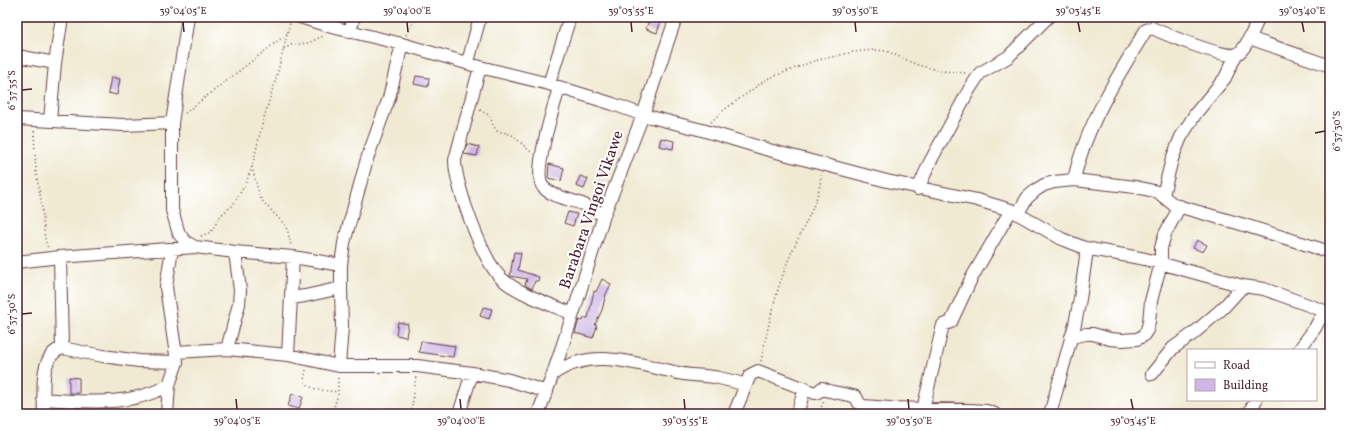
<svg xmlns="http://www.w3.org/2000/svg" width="1347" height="431" font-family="Vollkorn,serif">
<rect width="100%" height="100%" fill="#fff"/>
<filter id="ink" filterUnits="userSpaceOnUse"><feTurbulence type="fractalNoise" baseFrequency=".025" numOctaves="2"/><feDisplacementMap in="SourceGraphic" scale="8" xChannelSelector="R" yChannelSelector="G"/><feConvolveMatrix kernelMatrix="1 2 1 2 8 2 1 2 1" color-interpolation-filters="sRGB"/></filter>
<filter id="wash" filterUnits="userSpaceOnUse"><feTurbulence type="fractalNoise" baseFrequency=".012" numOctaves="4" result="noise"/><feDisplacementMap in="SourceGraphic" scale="16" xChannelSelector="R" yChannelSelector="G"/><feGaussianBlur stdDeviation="0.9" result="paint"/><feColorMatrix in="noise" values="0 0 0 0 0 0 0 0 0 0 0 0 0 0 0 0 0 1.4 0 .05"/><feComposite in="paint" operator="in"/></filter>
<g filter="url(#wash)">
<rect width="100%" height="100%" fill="#f0ead3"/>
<g id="blocks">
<path fill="#ceb7e7" d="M650 17H662L657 33 646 29Z
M416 76 429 78 428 87 414 84Z
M111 77 120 79 117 95 108 93Z
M661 138 674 141 673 149 659 146Z
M467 144 479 147 477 156 464 154Z
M549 164 564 168 561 181 548 178Z
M580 176 588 179 584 189 576 186Z
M568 212 577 214 573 226 564 223Z
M1197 240 1207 245 1203 252 1193 248Z
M514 252 521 253 518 270 539 277 538 281H535L532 289 525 285 527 279 510 276Z
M602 279 611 284 606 294 602 310 595 325 597 326 593 338 575 333 579 320 583 321 584 318H588L594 291 596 292Z
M483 307 492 309 489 319 480 316Z
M398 322 408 324 406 337 396 335Z
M421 341 455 346 453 357 419 352Z
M69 377 79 378V393H69Z
M292 394 303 397 299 409 288 406Z"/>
</g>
</g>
<g filter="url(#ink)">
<use href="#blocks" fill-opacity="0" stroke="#633d44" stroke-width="1"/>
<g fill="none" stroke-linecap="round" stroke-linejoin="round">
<g stroke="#633d44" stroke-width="14">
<path id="street" d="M188 17 172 123V210L179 234 186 242 195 247
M300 17 332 27 402 44 480 67 549 84 613 104 643 115 702 130 769 150 887 181 977 200 1011 210 1062 239 1085 248 1145 259 1243 286 1264 289 1330 313
M350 32 354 17
M1249 38 1330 66
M17 56 55 63
M468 62 480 17
M480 67 455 160C455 185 483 262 502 279 517 293 554 306 573 314
M549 84 570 17
M559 88C554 105 532 174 543 187 552 197 570 199 582 204 589 207 597 212 604 215
M17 119 123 125 172 123
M50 121 55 63 62 17
M1074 180C1085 127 1118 75 1146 30L1152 28C1165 34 1227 60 1237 54 1246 50 1255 26 1259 17
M918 189 930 162 969 90 980 73 1008 57 1048 17
M1163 195 1172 159 1181 137 1196 113 1225 78 1236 55
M1018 213 1027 198 1036 190 1044 185 1054 182 1074 180 1136 187 1158 192 1174 205 1241 224 1330 252
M60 257 62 348
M17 262 60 257 195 247 235 252 293 257 341 265
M291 298 305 296 341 288
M1071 337 1086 334H1093L1110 339 1122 340 1137 339 1143 336 1147 330 1149 322 1151 301 1161 263V248L1165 234 1180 206
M227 349 239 304 240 290 235 252
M1299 350 1315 328 1324 311
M176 352 227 349 288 355 339 366H417L472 373 509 380 547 392
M288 355 293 257
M339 366 342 327 341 288V265L344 243 367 159 389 98 402 44
M553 374C592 347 632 363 674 372 688 376 704 375 719 378 728 380 737 382 746 385
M1152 374 1173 348 1194 333 1223 308 1243 286
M43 399C86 402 130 407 169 385
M923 409 943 325 951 322 971 279 1011 210
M44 414C44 394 38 356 62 348L103 356 139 361 177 362
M167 414 169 385 177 362 166 287 172 249
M459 414 472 373
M538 414 553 374 573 314 604 215 643 115 676 17
M734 414 750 375 758 371 815 393 818 392 822 388 829 391 853 396 856 397 859 403 863 406 890 408 969 410 987 411 995 414
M797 414 805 388
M1050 414 1075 324 1080 299 1086 257 1085 248
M1248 414 1256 400"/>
</g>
<path stroke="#633d44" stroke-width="1.5" stroke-dasharray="1 3" stroke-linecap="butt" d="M406 35 416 17
M284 49 291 45 308 43 323 36
M480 110 490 116 493 125 497 131 511 134 531 152
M185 113 288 33
M711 122 724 110 767 79 814 61 853 52 874 50 886 51 918 65 942 71 966 73
M34 131 36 172 41 199 45 240 48 248
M252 167 260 197 264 203 285 225 288 232 291 246
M201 236 211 232 221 215 232 206 245 185 252 167 263 121 277 75 290 23
M761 361C768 327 775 293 788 261 798 235 820 203 821 175
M306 370 304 380C311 392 325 390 338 392
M332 414 338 394V376
M411 414 416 376
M818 414 824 401"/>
<use href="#street" stroke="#fff" stroke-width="12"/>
</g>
</g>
<path fill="none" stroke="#4a1f2b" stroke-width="1.5" d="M183 22 184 32M407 22 408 32M631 22 632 32M855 22 856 32M1078 22 1080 32M1302 22 1304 32M22 90 32 89M1315 133 1325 131M22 314 32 313M236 399 237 409M460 399 461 409M684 399 685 409M908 399 909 409M1131 399 1133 409"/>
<g text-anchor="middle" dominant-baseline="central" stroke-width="4" stroke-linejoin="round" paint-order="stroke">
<g font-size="16" fill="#4a1f2b" stroke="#fff">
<text transform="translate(592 210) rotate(-71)">Barabara Vingoi Vikawe</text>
</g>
</g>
<rect width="1347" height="431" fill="none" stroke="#fff" stroke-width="44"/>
<rect x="1187" y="349" width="130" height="52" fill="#ffffff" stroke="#b7a5aa"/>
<rect x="1195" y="362" width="20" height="6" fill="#ffffff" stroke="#b7a5aa"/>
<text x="1223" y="369" font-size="12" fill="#4a1f2b">Road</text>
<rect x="1195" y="379" width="20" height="12" fill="#ceb7e7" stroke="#b7a5aa"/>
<text x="1223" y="389" font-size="12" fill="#4a1f2b">Building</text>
<rect x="22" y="22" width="1303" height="387" fill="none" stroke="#4a1f2b" stroke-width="1.5"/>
<g font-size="10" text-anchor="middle" fill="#4a1f2b">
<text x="183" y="14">39°04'05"E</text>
<text x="407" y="14">39°04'00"E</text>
<text x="631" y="14">39°03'55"E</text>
<text x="855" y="14">39°03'50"E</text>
<text x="1078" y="14">39°03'45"E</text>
<text x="1302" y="14">39°03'40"E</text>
<text transform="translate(11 90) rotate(-90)" y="4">6°37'35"S</text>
<text transform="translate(1336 131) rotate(-90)" y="4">6°37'30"S</text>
<text transform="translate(11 314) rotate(-90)" y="4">6°37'30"S</text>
<text x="237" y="424">39°04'05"E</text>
<text x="461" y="424">39°04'00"E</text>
<text x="685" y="424">39°03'55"E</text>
<text x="909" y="424">39°03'50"E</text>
<text x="1133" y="424">39°03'45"E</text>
</g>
</svg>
